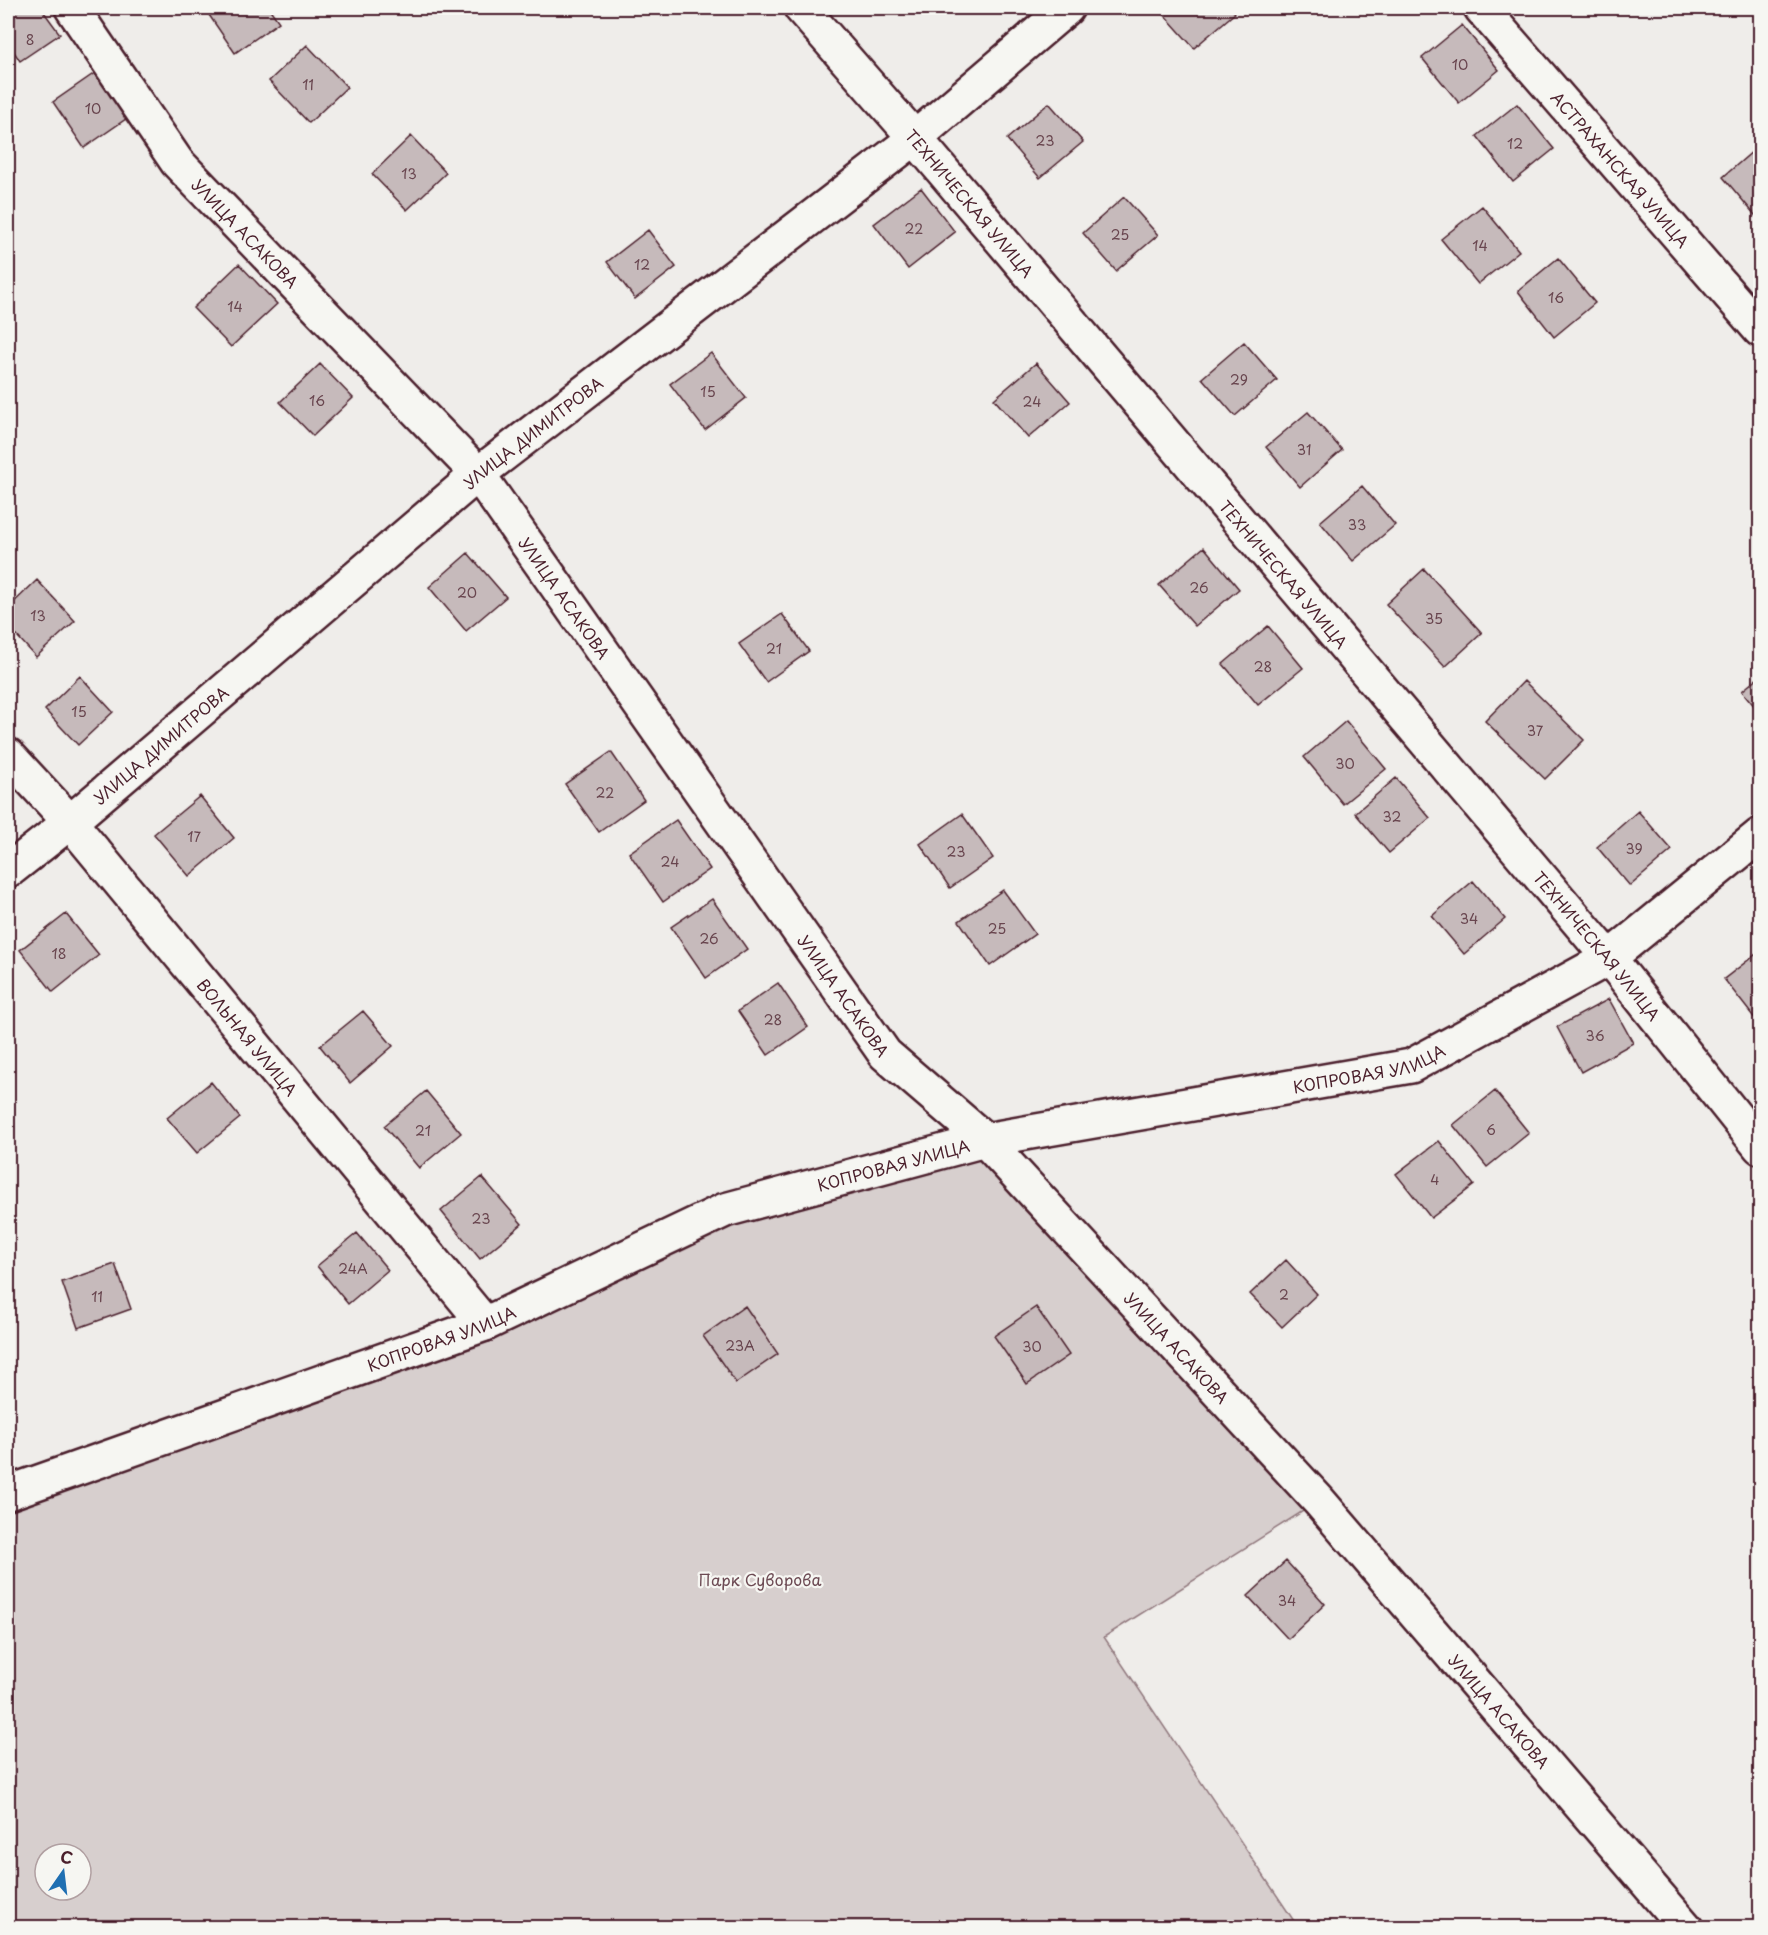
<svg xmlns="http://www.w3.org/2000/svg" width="1768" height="1935" font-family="'Playpen Sans',sans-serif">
<rect width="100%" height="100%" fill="#efedea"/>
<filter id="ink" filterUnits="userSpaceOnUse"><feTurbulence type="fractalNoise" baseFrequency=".0167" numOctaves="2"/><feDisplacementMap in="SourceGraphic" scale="12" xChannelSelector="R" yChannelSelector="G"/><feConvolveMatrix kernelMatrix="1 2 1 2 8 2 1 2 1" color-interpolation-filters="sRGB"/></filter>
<g filter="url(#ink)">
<path fill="#d7cfce" stroke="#90777c" stroke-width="1.5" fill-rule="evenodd" d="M985 1140 1319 1501 1104 1637 1298 1927H8V1493L485 1324 725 1210ZM45 1854H81V1890H45Z"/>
<path fill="#c6babb" stroke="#4a1f2b" stroke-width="1.5" d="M8 8H41L60 34 20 61 8 43Z
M215 8H269L279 22 235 53 207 12Z
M1163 8H1231L1235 13 1194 48 1160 10Z
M1462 25 1499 70 1459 103 1422 58Z
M307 45 347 87 309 123 269 81Z
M102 68 133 114 84 148 53 102Z
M1049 103 1083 142 1040 178 1007 139Z
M1517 104 1554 149 1513 182 1477 136Z
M411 136 446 173 407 210 372 174Z
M1760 145V221L1723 177Z
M921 188 955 232 908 269 874 224Z
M1124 197 1158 235 1116 271 1083 233Z
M1482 206 1519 251 1478 284 1441 239Z
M648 230 676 267 635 299 607 262Z
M1558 258 1595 303 1554 337 1518 291Z
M239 264 277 304 231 347 193 308Z
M1244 342 1277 380 1235 416 1202 378Z
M711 353 746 398 705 430 670 384Z
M1036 363 1070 402 1028 438 994 399Z
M320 364 353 398 313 436 280 402Z
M1308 412 1342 450 1300 487 1266 447Z
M1362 486 1395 525 1353 561 1320 522Z
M1204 547 1239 589 1195 626 1159 585Z
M468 553 506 597 466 631 429 587Z
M1424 569 1482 633 1445 667 1386 604Z
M37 580 75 621 36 657 8 626V608Z
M782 614 809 651 766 682 739 644Z
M1268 626 1303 668 1258 705 1223 664Z
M80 676 113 712 78 745 45 710Z
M1760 676V713L1742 691Z
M1524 681 1584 740 1545 779 1485 721Z
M1346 721 1386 769 1343 804 1304 757Z
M611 752 644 800 599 832 565 784Z
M1396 778 1430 818 1389 853 1355 813Z
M200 796 234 838 189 876 154 834Z
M1638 811 1672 850 1630 886 1597 847Z
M962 814 993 858 950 888 920 844Z
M676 820 710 869 663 902 629 853Z
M1473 881 1505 919 1464 954 1432 916Z
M1003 890 1035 934 990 966 959 921Z
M712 899 747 949 706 978 671 927Z
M66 914 99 955 53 992 20 950Z
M1760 951V1017L1756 1020 1724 979Z
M778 983 808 1027 768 1055 738 1011Z
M1609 999 1633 1043 1581 1072 1557 1027Z
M363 1011 393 1046 350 1083 320 1046Z
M211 1082 240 1118 197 1153 167 1118Z
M426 1091 461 1133 419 1168 384 1126Z
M1495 1091 1529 1133 1487 1167 1453 1125Z
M1439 1141 1474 1185 1431 1218 1396 1174Z
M482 1177 522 1224 480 1259 441 1211Z
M357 1233 388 1270 348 1304 317 1266Z
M1286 1260 1317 1294 1282 1327 1250 1294Z
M115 1264 131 1309 78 1328 62 1282Z
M745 1306 778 1354 736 1383 703 1336Z
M1036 1307 1069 1355 1027 1384 994 1336Z
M1286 1561 1325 1604 1288 1639 1248 1596Z"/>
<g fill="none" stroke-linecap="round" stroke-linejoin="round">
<g stroke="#4a1f2b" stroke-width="38">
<g id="minor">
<path id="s1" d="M72 8 177 162 478 474 885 1054 985 1140 1319 1501 1686 1928"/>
<path id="s2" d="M801 8 915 138 1609 958 1760 1147"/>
<path id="s3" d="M1481 8 1760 330"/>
<path id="s4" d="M8 755 70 822 485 1324"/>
<path id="s5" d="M8 871 70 822 478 474 915 138 1067 8"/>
<path id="s6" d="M8 1493 485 1324 725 1210 985 1140 1411 1066 1609 958 1760 835"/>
</g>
</g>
<use href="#minor" stroke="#f6f6f2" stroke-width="33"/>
</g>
</g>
<g text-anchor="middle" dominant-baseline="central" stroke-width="4.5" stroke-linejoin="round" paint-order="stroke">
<g font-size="14" fill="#69464f">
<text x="30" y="39">8</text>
<text x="1460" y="64">10</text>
<text x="308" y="84">11</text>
<text x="93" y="108">10</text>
<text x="1045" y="140">23</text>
<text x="1515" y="143">12</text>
<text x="409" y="173">13</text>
<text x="914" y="228">22</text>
<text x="1120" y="234">25</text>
<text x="1480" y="245">14</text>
<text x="642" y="264">12</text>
<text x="1556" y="297">16</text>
<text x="235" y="306">14</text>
<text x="1239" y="379">29</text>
<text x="708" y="391">15</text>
<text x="317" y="400">16</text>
<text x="1032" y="401">24</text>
<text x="1304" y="449">31</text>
<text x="1357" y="524">33</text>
<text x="1199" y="587">26</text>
<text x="467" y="592">20</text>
<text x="38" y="615">13</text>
<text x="1434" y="618">35</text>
<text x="774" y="648">21</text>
<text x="1263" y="666">28</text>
<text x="79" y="711">15</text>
<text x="1535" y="730">37</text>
<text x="1345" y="763">30</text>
<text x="605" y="792">22</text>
<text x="1392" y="816">32</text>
<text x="194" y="836">17</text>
<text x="1634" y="848">39</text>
<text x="956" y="851">23</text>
<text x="670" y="861">24</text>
<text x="1469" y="918">34</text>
<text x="997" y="928">25</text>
<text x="709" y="938">26</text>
<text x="59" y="953">18</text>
<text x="773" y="1019">28</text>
<text x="1595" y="1035">36</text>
<text x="1491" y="1129">6</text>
<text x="423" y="1130">21</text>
<text x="1435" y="1179">4</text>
<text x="481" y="1218">23</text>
<text x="353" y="1268">24А</text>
<text x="1284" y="1294">2</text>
<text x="97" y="1296">11</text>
<text x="740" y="1345">23А</text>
<text x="1032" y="1346">30</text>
<text x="1287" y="1600">34</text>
</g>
<g font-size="16" fill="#4a1f2b" stroke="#f6f6f2">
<text stroke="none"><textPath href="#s3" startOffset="213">АСТРАХАНСКАЯ УЛИЦА</textPath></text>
<text stroke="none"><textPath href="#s2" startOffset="258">ТЕХНИЧЕСКАЯ УЛИЦА</textPath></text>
<text stroke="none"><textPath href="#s1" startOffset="285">УЛИЦА АСАКОВА</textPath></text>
<text stroke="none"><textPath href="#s5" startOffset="684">УЛИЦА ДИМИТРОВА</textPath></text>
<text stroke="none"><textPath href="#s2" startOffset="744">ТЕХНИЧЕСКАЯ УЛИЦА</textPath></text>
<text stroke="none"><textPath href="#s1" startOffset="771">УЛИЦА АСАКОВА</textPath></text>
<text stroke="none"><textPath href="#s5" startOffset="198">УЛИЦА ДИМИТРОВА</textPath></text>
<text stroke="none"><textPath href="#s2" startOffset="1230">ТЕХНИЧЕСКАЯ УЛИЦА</textPath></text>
<text stroke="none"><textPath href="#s1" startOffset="1257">УЛИЦА АСАКОВА</textPath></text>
<text stroke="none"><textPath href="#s4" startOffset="370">ВОЛЬНАЯ УЛИЦА</textPath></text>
<text stroke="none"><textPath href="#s6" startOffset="1432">КОПРОВАЯ УЛИЦА</textPath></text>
<text stroke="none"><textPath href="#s6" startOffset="946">КОПРОВАЯ УЛИЦА</textPath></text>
<text stroke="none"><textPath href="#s6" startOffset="460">КОПРОВАЯ УЛИЦА</textPath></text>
<text stroke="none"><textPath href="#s1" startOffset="1743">УЛИЦА АСАКОВА</textPath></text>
<text stroke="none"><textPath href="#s1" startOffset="2229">УЛИЦА АСАКОВА</textPath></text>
</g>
<g font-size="16" fill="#6d4b54" stroke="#f6f6f2">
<text x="760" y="1579">Парк Суворова</text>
</g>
</g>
<rect width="1768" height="1935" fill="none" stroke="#f6f6f2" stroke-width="30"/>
<rect x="15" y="15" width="1738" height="1905" fill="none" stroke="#4a1f2b" stroke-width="2" filter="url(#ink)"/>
<g transform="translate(63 1872) rotate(14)"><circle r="28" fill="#f6f6f2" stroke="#b1a0a2" stroke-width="1.5"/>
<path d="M0-4.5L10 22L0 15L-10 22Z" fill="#1f6fb2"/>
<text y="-9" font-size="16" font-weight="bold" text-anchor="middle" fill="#4a1f2b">С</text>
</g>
</svg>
